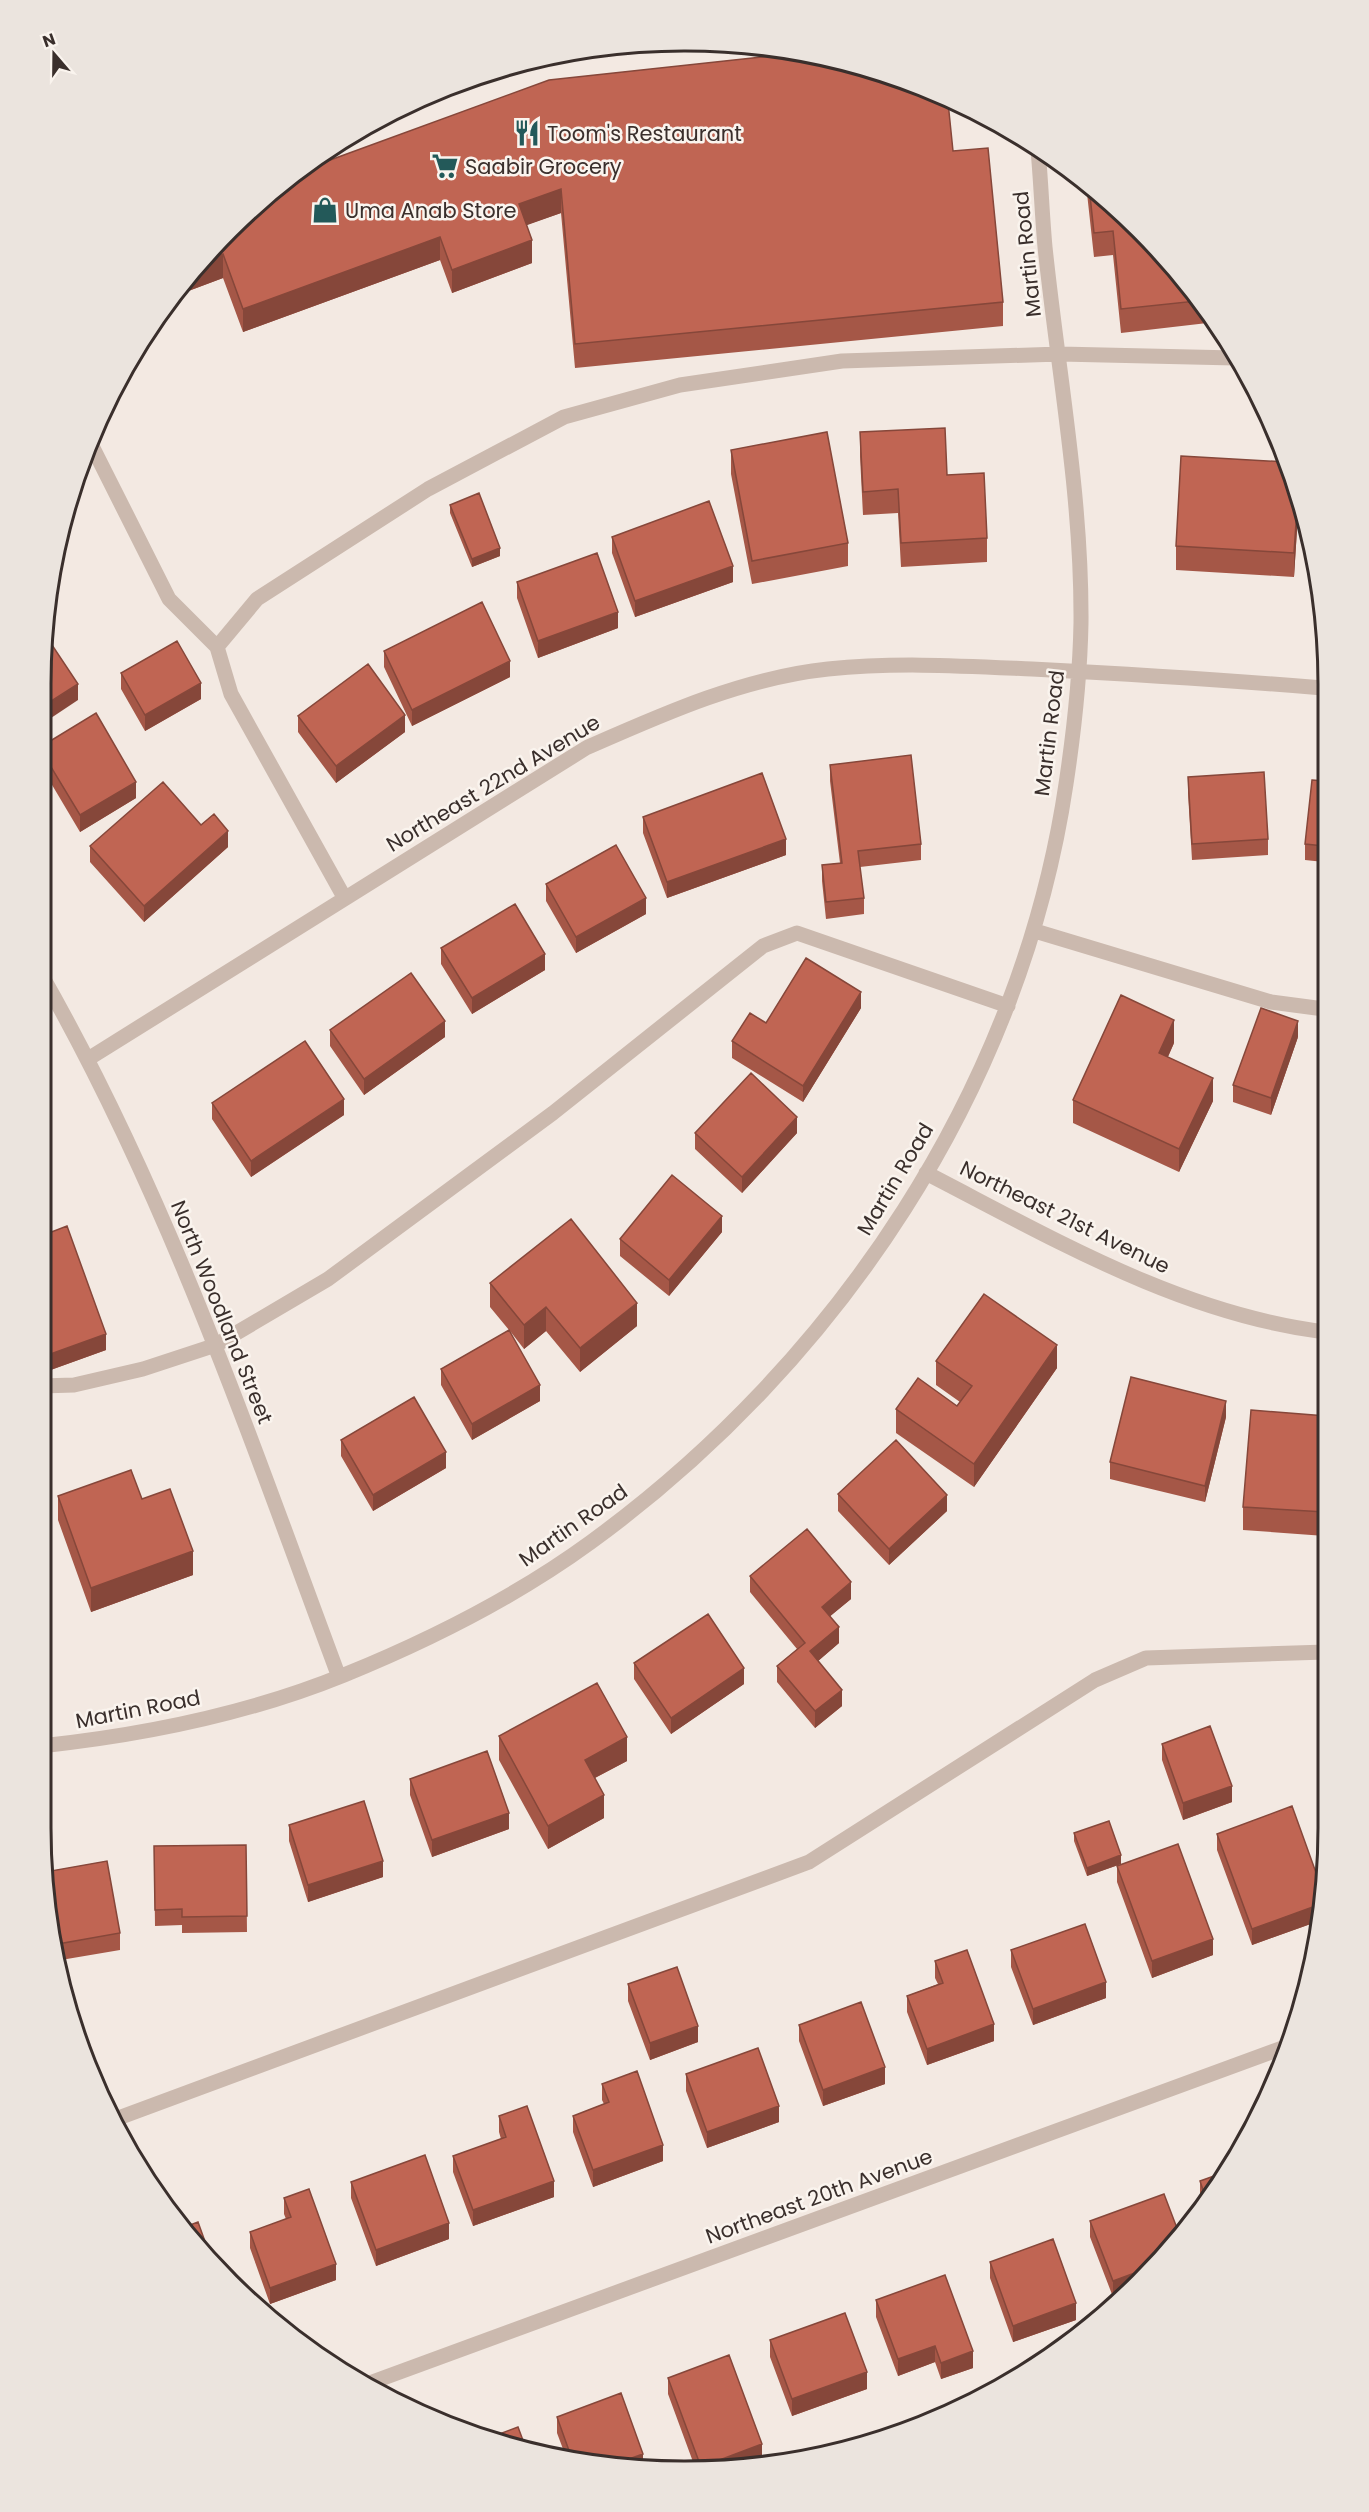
<svg xmlns="http://www.w3.org/2000/svg" width="1369" height="2512" font-family="Poppins,sans-serif">
<rect width="100%" height="100%" fill="#f3e9e2"/>
<g fill="none" stroke-linecap="round" stroke-linejoin="round">
<path stroke="#cbb9ae" stroke-width="15" d="M92 446 169 599 217 647
M344 897 231 694 217 647 257 599 428 489 564 417 680 385 842 361 1060 354 1235 358
M1035 931 1271 1002 1324 1009
M41 974C168 1196 250 1438 339 1677
M88 1059 586 748C663 714 743 678 828 669 896 662 964 666 1032 669 1129 674 1227 680 1323 688
M926 1173C1054 1239 1181 1314 1325 1332
M41 1386 74 1385 143 1369 216 1345 328 1279 553 1113 763 946 797 933 1008 1006
M41 1746C144 1735 248 1714 344 1675 430 1640 517 1596 591 1542 838 1362 1021 1088 1066 784 1074 731 1080 676 1081 623 1082 496 1058 372 1045 247 1042 214 1041 182 1038 150
M113 2120 809 1862 1095 1680 1146 1658 1326 1652
M367 2384 1285 2047"/>
</g>
<path fill="#a55747" d="M953 151 1003 302V326L575 368 561 213 526 225 532 263 452 293 440 260 243 332 223 278 175 296 292 174Z
M1086 184 1109 201 1216 322 1121 333 1113 255 1094 257Z
M860 432 947 475 987 538V562L901 567 898 513 863 515 860 456Z
M731 450 848 543V566L752 584 731 474Z
M1299 498 1294 577 1176 570V546Z
M450 505 500 556 472 567 450 513Z
M612 537 733 582 635 617 612 553Z
M517 582 618 628 538 658 517 598Z
M384 651 510 677 412 726 384 667Z
M121 673 201 699 145 731 121 689Z
M298 716 405 732 336 783 298 732Z
M42 746 136 798 80 832 42 768Z
M830 765 921 844V860L860 867 864 898V914L826 919 822 881V865L840 863 830 781Z
M1188 777 1268 839V855L1192 860 1188 793Z
M1324 781V862L1305 860V844Z
M643 817 786 855 667 898 643 833Z
M201 825 228 847 144 922 90 862V846Z
M546 884 646 914 576 953 546 901Z
M441 948 545 970 472 1014 441 964Z
M861 1008 803 1102 732 1058V1041L766 1023Z
M330 1030 445 1037 364 1095 330 1046Z
M1298 1037 1271 1115 1233 1102V1085Z
M1174 1043 1168 1057 1213 1101 1179 1172 1073 1123V1100Z
M212 1103 344 1115 251 1177 212 1119Z
M695 1133H797L742 1193 695 1149Z
M722 1232 669 1296 620 1256V1239Z
M41 1236 106 1350 45 1372 41 1361Z
M490 1283 637 1326 580 1372 546 1331 524 1349 510 1331 540 1401 472 1440 441 1385V1369L509 1330 490 1307Z
M936 1361 1057 1368 974 1487 896 1433V1409L957 1406 960 1402 936 1385Z
M1326 1416V1521L1325 1536 1243 1530V1507Z
M1226 1417 1205 1502 1110 1479V1462Z
M341 1440 446 1468 373 1511 341 1456Z
M838 1494 947 1511 889 1565 838 1511Z
M58 1496 142 1499 193 1575 91 1612 58 1520Z
M750 1576 851 1599 830 1616 839 1643 818 1661 842 1706 815 1728 777 1682V1666L797 1649 750 1592Z
M634 1663 744 1684 671 1734 634 1679Z
M499 1736 627 1761 595 1778 604 1818 548 1849 499 1760Z
M1162 1744 1232 1802 1183 1820 1162 1760Z
M410 1779 509 1829 432 1857 410 1795Z
M289 1825 383 1877 308 1902 289 1841Z
M1074 1833 1121 1864 1087 1876 1074 1841Z
M1217 1834 1323 1892 1319 1921 1252 1945 1217 1850Z
M246 1845 247 1932 182 1933V1925L155 1926 154 1846Z
M1117 1866 1213 1955 1152 1978 1117 1882Z
M45 1872 120 1933V1950L55 1961 53 1953Z
M1011 1950 1106 1998 1033 2025 1011 1967Z
M935 1961 994 2041 927 2065 907 2012V1996L938 1984 935 1978Z
M628 1984 698 2042 650 2060 628 2001Z
M799 2025 885 2084 823 2106 799 2041Z
M686 2074 779 2122 707 2148 686 2091Z
M602 2084 663 2161 593 2187 573 2132V2116L604 2104 602 2100Z
M499 2116 554 2197 473 2226 453 2172V2156L501 2139 499 2132Z
M1228 2171 1203 2208 1200 2197V2181Z
M351 2182 449 2239 376 2266 351 2198Z
M284 2198 336 2280 270 2304 250 2248V2232L286 2219 284 2214Z
M1090 2221 1180 2236 1128 2292 1113 2297 1090 2237Z
M990 2262 1076 2320 1013 2342 990 2278Z
M876 2300 973 2368 941 2379 935 2362 898 2376 876 2317Z
M770 2340 867 2389 792 2416 770 2357Z
M668 2378 762 2461 727 2470H696L668 2394Z
M557 2417 643 2470 566 2457 557 2433Z"/>
<path fill="#86473a" d="M561 189V213L519 228V204Z
M440 237V260L243 332V309Z
M532 240V263L452 293V270Z
M223 254V278L175 296 197 264Z
M1298 493 1299 498 1294 577V553Z
M500 548V556L472 567V559Z
M733 566V582L635 617V601Z
M618 612V628L538 658V641Z
M510 661V677L412 726V710Z
M201 683V699L145 731V715Z
M78 684V700L42 724V707Z
M405 715V732L336 783V766Z
M136 782V798L80 832V815Z
M228 831V847L144 922V906Z
M786 839V855L667 898V882Z
M646 898V914L576 953V937Z
M545 954V970L472 1014V998Z
M861 992V1008L803 1102V1086Z
M1174 1020V1043L1159 1076V1053Z
M445 1021V1037L364 1095V1079Z
M1298 1021V1037L1271 1115V1098Z
M1213 1078V1101L1179 1172V1149Z
M344 1099V1115L251 1177V1161Z
M797 1117V1133L742 1193V1177Z
M41 1195H43V1211L41 1212Z
M722 1216V1232L669 1296V1280Z
M637 1303V1326L580 1372V1348Z
M546 1307V1331L524 1349V1325Z
M106 1334V1350L45 1372V1356Z
M1057 1345V1368L974 1487V1464Z
M540 1385V1401L472 1440V1424Z
M1226 1401V1417L1205 1502V1486Z
M446 1452V1468L373 1511V1495Z
M947 1495V1511L889 1565V1549Z
M1326 1498V1521L1325 1536V1512Z
M193 1551V1575L91 1612V1588Z
M851 1582V1599L822 1623V1607Z
M839 1627V1643L810 1668V1651Z
M744 1668V1684L671 1734V1718Z
M842 1690V1706L815 1728V1711Z
M627 1737V1761L585 1783V1760Z
M1232 1786V1802L1183 1820V1803Z
M604 1795V1818L548 1849V1826Z
M509 1813V1829L432 1857V1840Z
M1121 1855V1864L1087 1876V1868Z
M383 1861V1877L308 1902V1885Z
M1321 1904 1319 1921 1252 1945V1929Z
M1213 1939V1955L1152 1978V1961Z
M1106 1982V1998L1033 2025V2009Z
M994 2024V2041L927 2065V2049Z
M698 2026V2042L650 2060V2043Z
M885 2067V2084L823 2106V2090Z
M779 2106V2122L707 2148V2132Z
M663 2145V2161L593 2187V2170Z
M554 2181V2197L473 2226V2210Z
M449 2223V2239L376 2266V2250Z
M336 2264V2280L270 2304V2288Z
M1151 2267 1128 2292 1113 2297V2281Z
M1076 2303V2320L1013 2342V2326Z
M935 2346V2362L898 2376V2359Z
M973 2351V2368L941 2379V2363Z
M867 2372V2389L792 2416V2399Z
M762 2444V2461L743 2467 727 2470H701V2467Z
M643 2454V2470L612 2465Z"/>
<path fill="#c06553" stroke="#86473a" stroke-width="1.5" d="M799 53 891 75 944 98 948 102 953 151 988 148 1003 302 575 344 561 189 519 204 532 240 452 270 440 237 243 309 223 254 197 264 200 260 292 174 549 80Z
M1089 186 1109 201 1197 301 1121 309 1113 231 1094 233Z
M945 428 947 475 984 473 987 538 901 543 898 489 863 492 860 432Z
M827 432 848 543 752 561 731 450Z
M1181 456 1287 462 1294 477 1298 493 1294 553 1176 546Z
M479 493 500 548 472 559 450 505Z
M709 501 733 566 635 601 612 537Z
M597 553 618 612 538 641 517 582Z
M482 602 510 661 412 710 384 651Z
M44 633 78 684 42 707V643Z
M177 641 201 683 145 715 121 673Z
M368 664 405 715 336 766 298 716Z
M96 713 136 782 80 815 42 752V746Z
M911 755 921 844 858 851 864 898 826 902 822 865 842 863 830 765Z
M1264 772 1268 839 1192 844 1188 777Z
M762 773 786 839 667 882 643 817Z
M1312 780 1324 781V846L1305 844Z
M163 782 201 825 214 814 228 831 144 906 90 846Z
M616 845 646 898 576 937 546 884Z
M515 904 545 954 472 998 441 948Z
M806 958 861 992 803 1086 732 1041 750 1013 766 1023Z
M411 973 445 1021 364 1079 330 1030Z
M1121 995 1174 1020 1159 1053 1213 1078 1179 1149 1073 1100Z
M1261 1008 1298 1021 1271 1098 1233 1085Z
M305 1041 344 1099 251 1161 212 1103Z
M751 1073 797 1117 742 1177 695 1133Z
M672 1175 722 1216 669 1280 620 1239Z
M571 1219 637 1303 580 1348 546 1307 524 1325 490 1283Z
M67 1226 106 1334 45 1356 41 1345V1236Z
M984 1294 1057 1345 974 1464 896 1409 918 1378 957 1406 972 1386 936 1361Z
M509 1330 540 1385 472 1424 441 1369Z
M1131 1377 1226 1401 1205 1486 1110 1462Z
M414 1397 446 1452 373 1495 341 1440Z
M1251 1410 1326 1416V1498L1325 1512 1243 1507Z
M896 1440 947 1495 889 1549 838 1494Z
M131 1470 142 1499 170 1489 193 1551 91 1588 58 1496Z
M807 1529 851 1582 822 1607 839 1627 810 1651 842 1690 815 1711 777 1666 805 1643 750 1576Z
M708 1614 744 1668 671 1718 634 1663Z
M597 1683 627 1737 585 1760 604 1795 548 1826 499 1736Z
M1210 1726 1232 1786 1183 1803 1162 1744Z
M487 1751 509 1813 432 1840 410 1779Z
M364 1801 383 1861 308 1885 289 1825Z
M1292 1806 1323 1892 1321 1904 1252 1929 1217 1834Z
M1109 1821 1121 1855 1087 1868 1074 1833Z
M1178 1844 1213 1939 1152 1961 1117 1866Z
M246 1845 247 1916 182 1917V1909L155 1910 154 1846Z
M107 1861 120 1933 52 1945 45 1872Z
M1085 1924 1106 1982 1033 2009 1011 1950Z
M967 1950 994 2024 927 2049 907 1996 943 1983 935 1961Z
M677 1967 698 2026 650 2043 628 1984Z
M861 2002 885 2067 823 2090 799 2025Z
M758 2048 779 2106 707 2132 686 2074Z
M637 2071 663 2145 593 2170 573 2116 609 2102 602 2084Z
M527 2106 554 2181 473 2210 453 2156 506 2137 499 2116Z
M425 2155 449 2223 376 2250 351 2182Z
M1228 2171 1207 2202 1200 2181Z
M309 2189 336 2264 270 2288 250 2232 291 2217 284 2198Z
M1164 2194 1180 2236 1151 2267 1113 2281 1090 2221Z
M198 2222 212 2261 182 2228Z
M1053 2239 1076 2303 1013 2326 990 2262Z
M945 2275 973 2351 941 2363 935 2346 898 2359 876 2300Z
M845 2313 867 2372 792 2399 770 2340Z
M729 2355 762 2444 701 2467 668 2378Z
M621 2393 643 2454 612 2465 572 2459 557 2417Z
M518 2427 527 2451 518 2450 486 2439Z
M850 2443 852 2449 819 2455Z"/>
<defs>
<g id="restaurant-bare" transform="scale(2.07)"><path d="M-5-6h1v4h1v-4h1v4h1v-4h1v5L-1.5 .5V6h-2V.5L-5-1ZM5-6V6H3V1.5H1.5Q1.5-4 5-6Z" fill="#235959" stroke="#faf4ee" stroke-width="2.5" paint-order="stroke"/></g>
<g id="supermarket-bare" transform="scale(2.07)"><path d="M-6-5.5h2.5l.6 2H6L4.5 2H-2.5L-4.4-4H-6ZM-1.5 3.2a1.3 1.3 0 1 0 .1 0ZM3 3.2a1.3 1.3 0 1 0 .1 0Z" fill="#235959" stroke="#faf4ee" stroke-width="2.5" paint-order="stroke"/></g>
<g id="shop-bare" transform="scale(2.07)"><path d="M-5-2.5h2.3a2.7 3.5 0 0 1 5.4 0H5L5.5 6h-11ZM-1.5-2.5h3a1.5 2.3 0 0 0-3 0Z" fill="#235959" stroke="#faf4ee" stroke-width="2.5" paint-order="stroke"/></g>
</defs>
<g fill-rule="evenodd">
<use href="#restaurant-bare" x="527" y="133"/>
<use href="#supermarket-bare" x="445" y="166"/>
<use href="#shop-bare" x="325" y="210"/>
</g>
<g text-anchor="middle" dominant-baseline="central" stroke-width="5" stroke-linejoin="round" paint-order="stroke">
<g font-size="21" fill="#3a2f2c" stroke="#faf4ee" text-anchor="start">
<text x="547" y="133">Toom's Restaurant</text>
<text x="465" y="166">Saabir Grocery</text>
<text x="345" y="210">Uma Anab Store</text>
</g>
<g font-size="21" fill="#3a2f2c" stroke="#faf4ee">
<text transform="translate(1027 254) rotate(-96)">Martin Road</text>
<text transform="translate(1049 733) rotate(-83)">Martin Road</text>
<text transform="translate(493 783) rotate(-31)">Northeast 22nd Avenue</text>
<text transform="translate(895 1179) rotate(-59)">Martin Road</text>
<text transform="translate(1065 1217) rotate(26)">Northeast 21st Avenue</text>
<text transform="translate(222 1312) rotate(68)">North Woodland Street</text>
<text transform="translate(573 1525) rotate(-35)">Martin Road</text>
<text transform="translate(138 1709) rotate(-11)">Martin Road</text>
<text transform="translate(819 2196) rotate(-20)">Northeast 20th Avenue</text>
</g>
</g>
<path d="M0 0H1369V2512H0ZM684 51H685A633 633 0 0 1 1318 684V1828A633 633 0 0 1 685 2461H684A633 633 0 0 1 51 1828V684A633 633 0 0 1 684 51Z" fill="#ebe4de" fill-rule="evenodd"/>
<path fill="none" stroke="#3a2f2c" stroke-width="3" d="M684 51H685A633 633 0 0 1 1318 684V1828A633 633 0 0 1 685 2461H684A633 633 0 0 1 51 1828V684A633 633 0 0 1 684 51Z"/>
<g transform="translate(54 54) rotate(340)" stroke="#faf4ee" stroke-width="4.5" paint-order="stroke">
<path d="M0-4.5L10 22L0 15L-10 22Z" fill="#3a2f2c"/>
<text y="-9" font-size="16" font-weight="bold" text-anchor="middle" fill="#3a2f2c">N</text>
</g>
</svg>
